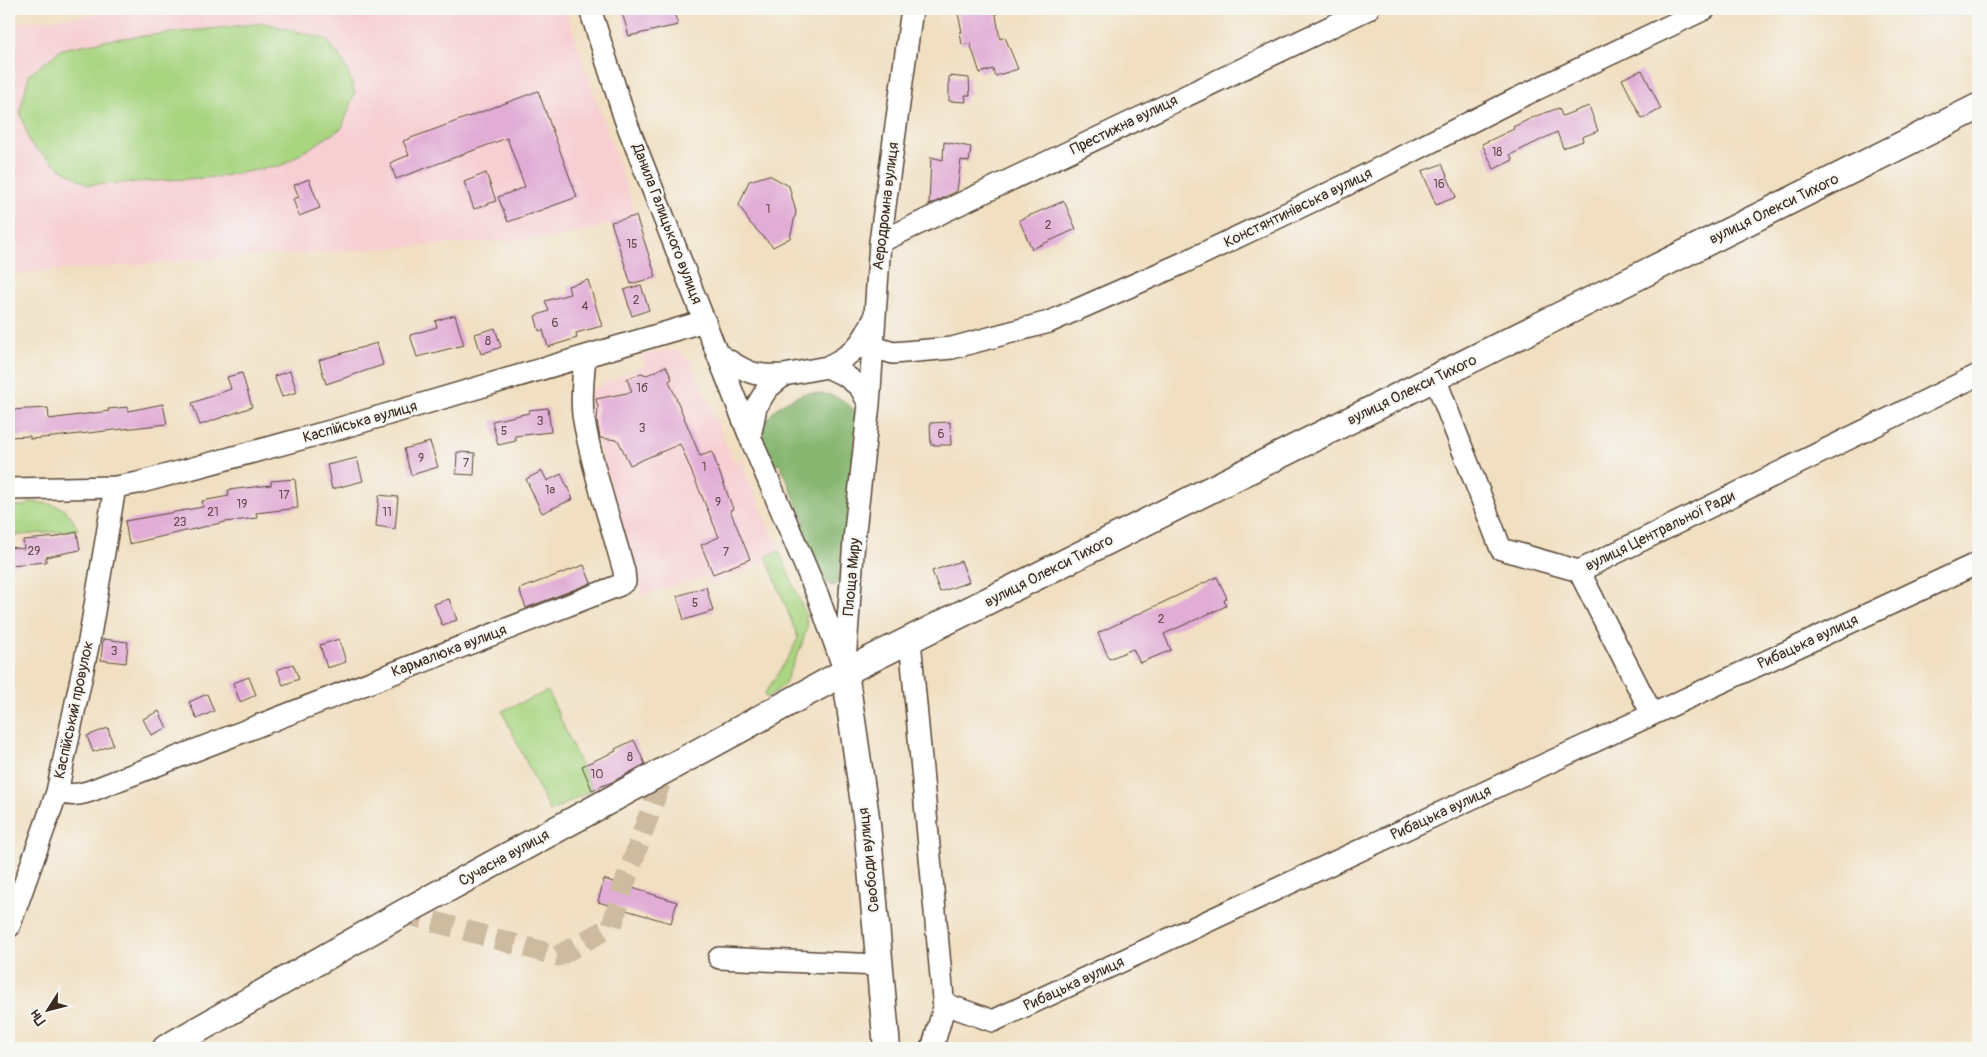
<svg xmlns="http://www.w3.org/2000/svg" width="1987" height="1057" font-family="Pangolin,sans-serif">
<rect width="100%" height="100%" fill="#f6f6f2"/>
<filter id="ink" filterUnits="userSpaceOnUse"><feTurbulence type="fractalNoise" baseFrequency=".02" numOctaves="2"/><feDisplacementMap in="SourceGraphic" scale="10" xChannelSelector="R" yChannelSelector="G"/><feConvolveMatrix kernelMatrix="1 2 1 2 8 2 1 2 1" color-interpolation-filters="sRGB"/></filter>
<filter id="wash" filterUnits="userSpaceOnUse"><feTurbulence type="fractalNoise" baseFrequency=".0096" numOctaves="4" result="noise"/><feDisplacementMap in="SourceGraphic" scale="20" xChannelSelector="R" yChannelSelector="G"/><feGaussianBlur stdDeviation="1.12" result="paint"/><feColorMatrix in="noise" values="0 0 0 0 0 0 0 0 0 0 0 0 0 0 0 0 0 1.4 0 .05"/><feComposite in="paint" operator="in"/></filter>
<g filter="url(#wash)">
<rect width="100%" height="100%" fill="#f1dfc1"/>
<path fill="#f7cfd3" d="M154 9H565L636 216 583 232 553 238 224 258 9 274V23Z
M669 350 681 352 691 363 734 462 740 460 779 551 766 556 768 560 711 585 707 576 643 595 587 407V392L645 365 642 355Z"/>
<path fill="#a9d581" stroke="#728050" d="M265 23 326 39 344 62 355 92 342 128 283 165 218 177 88 185 59 167 30 144 20 111 29 75 62 49 114 39Z
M30 502C56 504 67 504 78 530L9 536V506H26Z
M779 551 805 613 807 626 802 644 784 685 767 698 764 695 789 656 798 638 766 556Z
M548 691 592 790 550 812 502 711Z"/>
<path fill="#86b66f" stroke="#607046" d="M806 393C827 393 846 395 857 416L841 579 837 584 832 586 824 581 797 526 805 523 780 464 770 466C753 427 768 406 806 393Z"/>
<g id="blocks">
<path fill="#e1acd5" d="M621 9H673L678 25 629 36Z
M957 9H995L1000 39 1005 37 1018 69 995 76 993 69 980 73 970 43 962 45 960 32H962Z
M1642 70 1661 109 1642 119 1622 79Z
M949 76 969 78 970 95H965L966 102 949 101Z
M538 91 577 197 508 222 498 197 525 187 507 138 396 179 390 163 409 155 403 141Z
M1589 106 1598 131 1582 137 1583 141 1563 148 1557 132 1510 155 1513 160 1494 169 1482 144 1514 129 1513 127 1536 116 1559 108 1562 116Z
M944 142 971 147 969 162 961 160 957 191 929 205 931 157 943 160Z
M1442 164 1456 197 1436 205 1422 171Z
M486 173 496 201 474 209 464 182Z
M769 175 789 186 796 212 790 238 773 247 750 223 739 205 749 181Z
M309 179 320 208 299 216 293 199 299 197 294 185Z
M1064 201 1076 229 1032 249 1019 220Z
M636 216 656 277 631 284 611 222Z
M588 280 602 326 576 333 577 338 548 347 543 330 539 331 535 316 549 311 545 301 570 294 568 286Z
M641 285 649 310 632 316 624 290Z
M455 315 464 345 417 357 410 335 437 327 435 321Z
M495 328 501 347 481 354 475 334Z
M377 343 383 365 326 384 319 360Z
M666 366 672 379 669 381 700 456 712 452 733 509 730 510 750 559 713 574 701 545 719 537 680 444 630 465 618 440 600 438 597 421 598 407 596 399 632 392 627 379 641 373 647 375Z
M290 371 297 392 282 397 274 376Z
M242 373 252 407 200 425 192 403 231 389 227 377Z
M163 404 167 424 53 437 30 439V436L9 437V410L48 408 49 419 109 411 108 409 128 407V411Z
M548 408 551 432 515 436 516 441 498 445 492 421 529 413V410Z
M950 422 951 445H931L930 423Z
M430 442 438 467 411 475 404 449Z
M457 452 475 453 474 475 456 474Z
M357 458 363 481 332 489 327 465Z
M542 471 547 481 561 474 573 499 542 513 526 479Z
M295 479 298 508 256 513 257 518 225 522 129 544 125 521 203 507 202 501 229 496 228 490 271 485V481Z
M379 495 398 497 395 529 376 526Z
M77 532 80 550 46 557V562L9 565V547L24 549 23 540 58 537V536Z
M961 561 969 582 940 592 932 571Z
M584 565 591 583 526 608 519 589Z
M1217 577 1227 598 1224 600 1226 606 1164 634 1171 650 1140 663 1133 649 1109 659 1098 633Z
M706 587 713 611 684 620 677 596Z
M449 599 457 620 442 625 434 604Z
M103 639 128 642 126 663 101 660Z
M339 639 346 662 327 668 320 645Z
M293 664 299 679 283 685 277 670Z
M249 677 256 695 240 702 233 683Z
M207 694 214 711 197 719 189 702Z
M159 711 167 728 151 735 143 719Z
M108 728 113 745 93 752 87 736Z
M634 740 645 764 612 782 592 790 582 766 616 751 615 749Z
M604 879 677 902 671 923 598 902Z"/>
</g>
</g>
<g filter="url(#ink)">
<use href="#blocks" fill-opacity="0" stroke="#564536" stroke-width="1"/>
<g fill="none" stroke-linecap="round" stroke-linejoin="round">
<path stroke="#cdbba0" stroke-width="21" stroke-dasharray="21 11" stroke-linecap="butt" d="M403 913 558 956 612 926 624 885 665 770"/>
<g stroke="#564536" stroke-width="24">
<path id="minor" d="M590 9 625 119 750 437 818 596 845 672
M880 242 1368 9
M874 347 893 353 952 348 1049 322 1183 263 1346 185 1516 99 1705 9
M718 354C746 371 750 377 784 375
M827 367C852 355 861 346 873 321
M1435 378 1501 549 1579 571 1978 375
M750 437 756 407 767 389 784 375 827 367 846 376 860 387 869 404
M9 489 115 487 138 483 334 430 705 321
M1579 571 1652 714
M910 640 944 1009
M845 662 854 540 869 404 880 242 912 9
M57 792C71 796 80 795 93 790L620 585 625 581 624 571C610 520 592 468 583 415 581 396 583 376 585 357
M9 927 57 792 89 641 115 487
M719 958 879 965
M931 1048 933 1046 945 1004 993 1021 1978 563"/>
</g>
<g stroke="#564536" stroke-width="29">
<path id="major" d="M845 672 867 824 887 1048
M166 1048 403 913 845 672 1978 107"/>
</g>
<use href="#minor" stroke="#fff" stroke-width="21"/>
<use href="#major" stroke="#fff" stroke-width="26"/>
</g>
</g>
<g text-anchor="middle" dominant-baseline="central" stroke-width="4.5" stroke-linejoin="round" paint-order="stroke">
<g font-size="12" fill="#644a4c">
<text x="1497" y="152">18</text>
<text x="1439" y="184">16</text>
<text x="768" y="209">1</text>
<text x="1048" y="225">2</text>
<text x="632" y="244">15</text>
<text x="636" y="300">2</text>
<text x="585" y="306">4</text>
<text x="555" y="323">6</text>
<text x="488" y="341">8</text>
<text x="642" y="388">1б</text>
<text x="540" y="421">3</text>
<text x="642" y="428">3</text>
<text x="504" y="431">5</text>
<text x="941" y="434">6</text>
<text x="421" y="458">9</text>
<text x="466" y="463">7</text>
<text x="704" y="467">1</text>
<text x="550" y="490">1а</text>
<text x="284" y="495">17</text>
<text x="718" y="502">9</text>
<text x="242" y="504">19</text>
<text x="213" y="512">21</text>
<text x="387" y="512">11</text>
<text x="180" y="522">23</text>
<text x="34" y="551">29</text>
<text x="726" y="552">7</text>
<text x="695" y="603">5</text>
<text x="1161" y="619">2</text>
<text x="114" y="651">3</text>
<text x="630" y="757">8</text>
<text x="597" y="774">10</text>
</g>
<g font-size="15" fill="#3b2a1e" stroke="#f6f6f2">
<text transform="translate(1124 125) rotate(-26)">Престижна вулиця</text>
<text transform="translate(886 206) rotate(-83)">Аеродромна вулиця</text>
<text transform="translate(1298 208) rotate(-26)">Констянтинівська вулиця</text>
<text transform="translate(1774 209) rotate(-26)">вулиця Олекси Тихого</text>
<text transform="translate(667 224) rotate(69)">Данила Галицького вулиця</text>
<text transform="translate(1412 390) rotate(-26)">вулиця Олекси Тихого</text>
<text transform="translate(360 422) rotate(-16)">Каспійська вулиця</text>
<text transform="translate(1660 531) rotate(-26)">вулиця Центральної Ради</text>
<text transform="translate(1049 571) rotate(-27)">вулиця Олекси Тихого</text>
<text transform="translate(852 577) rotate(-85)">Площа Миру</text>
<text transform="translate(1808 642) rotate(-25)">Рибацька вулиця</text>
<text transform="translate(449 651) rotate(-21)">Кармалюка вулиця</text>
<text transform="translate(74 710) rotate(-78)">Каспійський провулок</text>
<text transform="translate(1441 813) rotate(-25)">Рибацька вулиця</text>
<text transform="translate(504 858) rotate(-29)">Сучасна вулиця</text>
<text transform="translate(869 860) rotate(-96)">Свободи вулиця</text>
<text transform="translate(1074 984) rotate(-25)">Рибацька вулиця</text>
</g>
</g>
<rect width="1987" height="1057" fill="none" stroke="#f6f6f2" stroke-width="30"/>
<g transform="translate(48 1010) rotate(234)" stroke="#f6f6f2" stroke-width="4" paint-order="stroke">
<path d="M0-4L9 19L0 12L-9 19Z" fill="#3b2a1e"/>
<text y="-8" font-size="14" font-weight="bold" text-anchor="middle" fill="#3b2a1e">Пн</text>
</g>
</svg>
